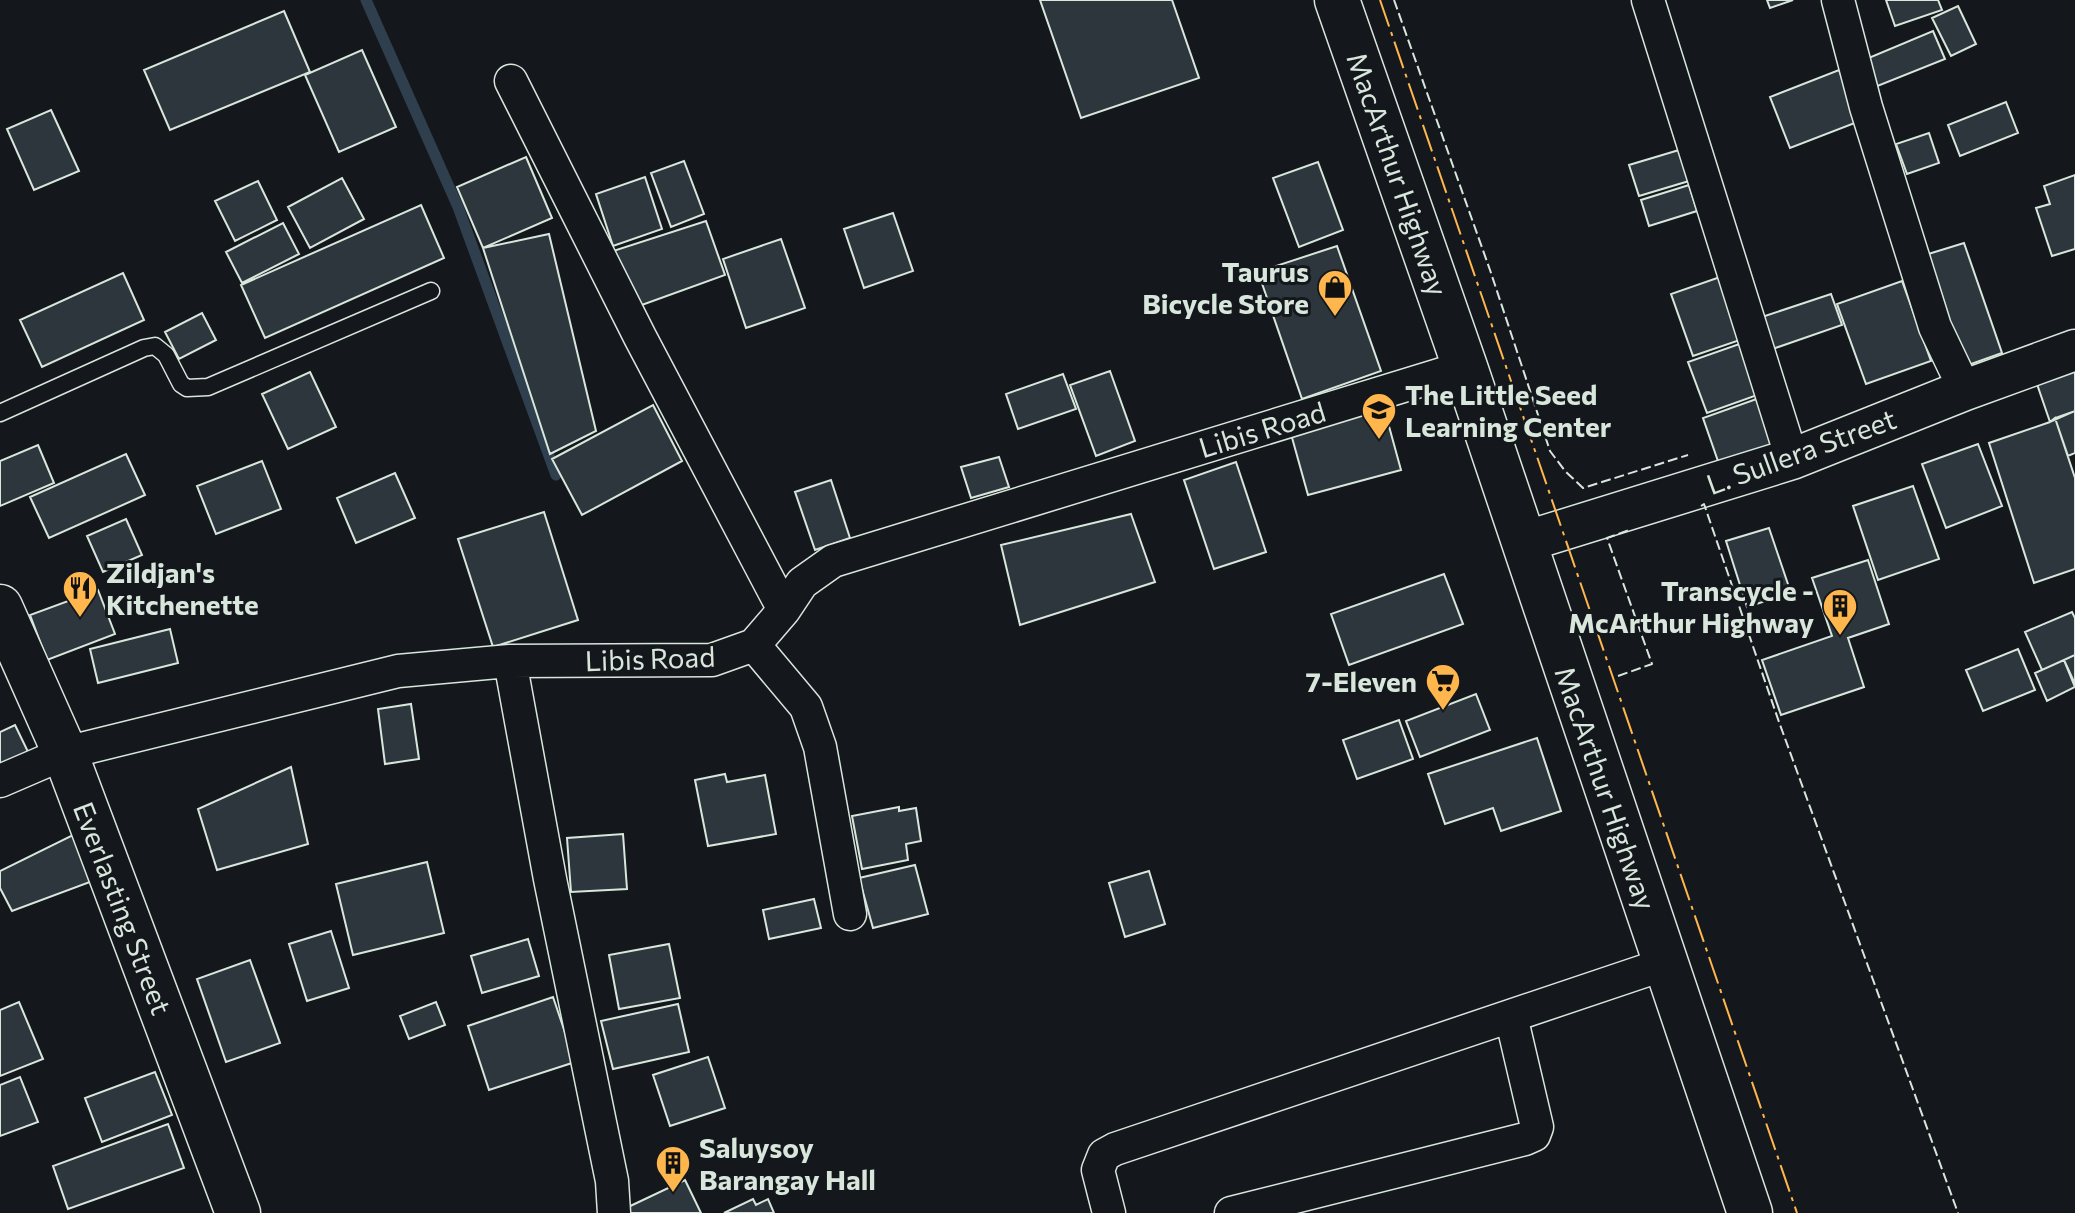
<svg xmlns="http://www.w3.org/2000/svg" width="2075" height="1213" font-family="Commissioner,sans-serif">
<rect width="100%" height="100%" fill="#14181c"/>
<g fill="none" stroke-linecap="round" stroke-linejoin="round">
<path stroke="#2f3f4d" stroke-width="11" d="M366 0 458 207 556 475"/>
</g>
<path fill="#2c363c" stroke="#d8e6dc" stroke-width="2" d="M1040 0H1172L1199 78 1081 118Z
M1767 0H1793L1770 8Z
M1886 0H1938L1942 10 1895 26Z
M1958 6 1976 44 1951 56 1932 18Z
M284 11 310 72 170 130 144 70Z
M1933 31 1945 59 1870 89 1859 62Z
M362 50 396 127 339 152 305 75Z
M1839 70 1860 121 1790 148 1770 97Z
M2006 102 2018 133 1960 156 1948 125Z
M51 110 79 171 34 190 7 129Z
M1929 133 1939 163 1907 174 1896 144Z
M1679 150 1689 181 1639 196 1629 165Z
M526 157 552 218 483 248 457 187Z
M684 161 704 214 671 227 651 173Z
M1318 162 1343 230 1299 247 1273 178Z
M2075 175V249L2052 256 2036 208 2050 204 2044 186Z
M645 177 662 229 613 246 596 194Z
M342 178 364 219 310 248 288 207Z
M258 181 277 220 235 241 215 201Z
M1689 185 1697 211 1649 226 1641 200Z
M421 205 444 258 265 338 241 285Z
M893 213 913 271 864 288 844 229Z
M706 221 725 275 639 306 610 252Z
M283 223 299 254 242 283 226 252Z
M549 234 596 431 550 454 483 248Z
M781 239 805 308 746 328 723 259Z
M1964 243 2002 353 1960 368 1922 256Z
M1337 246 1381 371 1302 399 1258 272Z
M123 273 144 320 42 367 20 320Z
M1720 277 1743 339 1693 356 1671 294Z
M1902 281 1931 361 1866 384 1837 304Z
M1831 294 1842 325 1761 353 1750 321Z
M202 313 216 340 179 359 165 332Z
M1745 342 1763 393 1707 413 1688 362Z
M2075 370V411L2050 422 2037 384Z
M1110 371 1135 441 1096 456 1070 385Z
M310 372 336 427 288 449 262 394Z
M1063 374 1076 409 1018 429 1006 394Z
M1762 397 1779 442 1719 464 1703 418Z
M653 405 682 461 582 515 552 459Z
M1384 408 1401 470 1308 495 1291 434Z
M2075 411V453L2068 456 2055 418Z
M2055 418 2075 478V569L2034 583 1989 443 2050 422Z
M1978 444 2002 506 1946 528 1922 464Z
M38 445 54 483 0 506V461Z
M126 454 145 495 49 538 30 497Z
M999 457 1009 487 971 498 961 467Z
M262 461 281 509 216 534 197 486Z
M1236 462 1266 552 1214 569 1184 480Z
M395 473 415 518 356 543 337 498Z
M831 480 850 538 815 550 795 492Z
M1913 486 1939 559 1878 580 1853 506Z
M544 512 578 620 493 647 458 539Z
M1131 514 1155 582 1020 625 1001 545Z
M126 519 142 555 103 572 87 536Z
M1769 528 1791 593 1747 607 1726 541Z
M1868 560 1889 624 1848 638 1864 687 1781 715 1762 660 1832 636 1812 578Z
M1444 574 1463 624 1349 665 1331 614Z
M98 590 115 634 47 660 30 615Z
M2072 612 2075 618V655L2042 670 2025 632Z
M170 629 178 663 98 683 90 649Z
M2018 649 2035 690 1983 711 1966 670Z
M2075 655V684L2064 660Z
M2064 660 2075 687 2047 701 2035 673Z
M1476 694 1490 730 1420 757 1406 721Z
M411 704 419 759 385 764 378 709Z
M1399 720 1413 759 1357 779 1343 740Z
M15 725 32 760 0 776V732Z
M1537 738 1561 811 1501 831 1493 808 1445 824 1428 774Z
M291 767 308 844 217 870 198 809Z
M725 774 727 782 765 775 776 834 708 846 695 780Z
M899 807V811L916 808 921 841 906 844 908 860 862 869 852 816Z
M75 834 98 879 12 911 0 888V871Z
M623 834 627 889 571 892 567 838Z
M427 862 444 933 353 955 336 884Z
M915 865 928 914 873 928 859 878Z
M1149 871 1165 924 1125 937 1109 883Z
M814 899 821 928 769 939 763 910Z
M331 931 349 988 307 1001 289 944Z
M528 939 539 976 482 993 471 956Z
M669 944 680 998 619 1009 609 955Z
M250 960 280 1043 226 1062 197 979Z
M553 997 575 1062 489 1090 468 1026Z
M19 1002 43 1059 0 1076V1010Z
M436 1002 445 1025 409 1039 400 1016Z
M678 1004 689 1052 613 1069 601 1021Z
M708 1057 725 1108 670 1126 653 1075Z
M155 1072 172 1115 102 1142 85 1098Z
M20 1077 38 1122 0 1136V1085Z
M168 1124 184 1168 68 1209 53 1166Z
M685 1180 701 1213H627L624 1209Z
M753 1199 756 1205 768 1199 774 1213H724Z"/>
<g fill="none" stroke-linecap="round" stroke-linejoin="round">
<g stroke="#d8e6dc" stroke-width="19">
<path id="service" d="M0 413 144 348 155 346 166 355 181 384 187 388 208 387 431 291"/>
</g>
<g stroke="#d8e6dc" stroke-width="35">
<path id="minor" d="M1648 0 1792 459
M1838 0 1866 107 1935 327 1965 390
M511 81 640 337 784 610
M754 645 806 707 820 747 850 914
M510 661 550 879 612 1181 614 1213
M0 781 65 753 398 671 510 661 712 660 754 645 784 610 802 583 833 561 1465 367
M1109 1213 1098 1170 1104 1155 1115 1149 1665 964
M1231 1213 1525 1139 1534 1135 1537 1127 1511 1016"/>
</g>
<g stroke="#d8e6dc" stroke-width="43">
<path id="tertiary" d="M1524 542 1792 459 1965 390 2075 350"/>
</g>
<g stroke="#d8e6dc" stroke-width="47">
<path id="secondary" d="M0 607 65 753 238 1213"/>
</g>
<g stroke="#d8e6dc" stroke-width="47">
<path id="trunk" d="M1337 0 1465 367 1750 1213"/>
</g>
<use href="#service" stroke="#14181c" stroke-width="16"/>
<use href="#minor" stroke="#14181c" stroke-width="32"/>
<use href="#tertiary" stroke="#14181c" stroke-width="40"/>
<use href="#secondary" stroke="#14181c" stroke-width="44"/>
<use href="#trunk" stroke="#14181c" stroke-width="44"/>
<path stroke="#d8e6dc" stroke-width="2" stroke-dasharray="10 4" stroke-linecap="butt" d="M1394 0 1490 270 1550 451 1565 471 1583 488 1688 455
M1701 506 1704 504 1779 722 1958 1213
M1618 676 1652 664 1607 538 1629 530"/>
<path stroke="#ffb74d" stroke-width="2" stroke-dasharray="28 6 4 6" stroke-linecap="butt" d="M1380 0 1797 1213"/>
</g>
<defs>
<g id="shop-pin" transform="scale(1.8)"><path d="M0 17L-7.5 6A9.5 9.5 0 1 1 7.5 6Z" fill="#ffb74d" stroke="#14181c"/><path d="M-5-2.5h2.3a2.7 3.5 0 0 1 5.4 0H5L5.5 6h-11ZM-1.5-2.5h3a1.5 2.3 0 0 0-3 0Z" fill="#111"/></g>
<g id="school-pin" transform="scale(1.8)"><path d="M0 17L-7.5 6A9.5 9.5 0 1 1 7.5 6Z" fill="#ffb74d" stroke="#14181c"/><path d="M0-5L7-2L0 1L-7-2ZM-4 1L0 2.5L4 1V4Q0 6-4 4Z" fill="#111"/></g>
<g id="restaurant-pin" transform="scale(1.8)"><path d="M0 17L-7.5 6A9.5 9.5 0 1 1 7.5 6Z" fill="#ffb74d" stroke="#14181c"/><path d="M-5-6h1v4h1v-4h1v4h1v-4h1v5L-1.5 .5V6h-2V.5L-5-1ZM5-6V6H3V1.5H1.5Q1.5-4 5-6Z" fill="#111"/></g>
<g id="building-pin" transform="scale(1.8)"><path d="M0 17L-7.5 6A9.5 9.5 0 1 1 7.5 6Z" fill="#ffb74d" stroke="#14181c"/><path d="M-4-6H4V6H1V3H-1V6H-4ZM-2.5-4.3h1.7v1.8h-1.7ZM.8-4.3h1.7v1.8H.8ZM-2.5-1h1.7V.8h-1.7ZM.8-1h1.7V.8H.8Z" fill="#111"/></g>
<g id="supermarket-pin" transform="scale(1.8)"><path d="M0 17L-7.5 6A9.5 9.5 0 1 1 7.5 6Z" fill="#ffb74d" stroke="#14181c"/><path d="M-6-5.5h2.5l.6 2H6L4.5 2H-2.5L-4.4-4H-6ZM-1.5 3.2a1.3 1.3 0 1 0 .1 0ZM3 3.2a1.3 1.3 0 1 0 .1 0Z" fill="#111"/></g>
</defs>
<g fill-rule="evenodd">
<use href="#shop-pin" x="1335" y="287"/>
<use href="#school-pin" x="1379" y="410"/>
<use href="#restaurant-pin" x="80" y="588"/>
<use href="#building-pin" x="1840" y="606"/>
<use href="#supermarket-pin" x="1443" y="681"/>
<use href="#building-pin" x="673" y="1163"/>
</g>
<g text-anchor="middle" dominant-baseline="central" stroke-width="6" stroke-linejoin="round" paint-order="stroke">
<g font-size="28" fill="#d8e6dc" stroke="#14181c">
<text transform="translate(1398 174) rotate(71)">MacArthur Highway</text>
<text transform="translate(1262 429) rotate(-17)">Libis Road</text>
<text transform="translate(1801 451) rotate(-20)">L. Sullera Street</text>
<text transform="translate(650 658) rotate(-2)">Libis Road</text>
<text transform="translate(1606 788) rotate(71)">MacArthur Highway</text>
<text transform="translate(123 908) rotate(69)">Everlasting Street</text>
</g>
<g font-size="28" font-weight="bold" fill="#d8e6dc" stroke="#14181c" text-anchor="end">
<text x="1309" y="271">Taurus<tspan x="1309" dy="32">Bicycle Store</tspan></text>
<text x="1405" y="394" text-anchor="start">The Little Seed<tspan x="1405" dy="32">Learning Center</tspan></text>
<text x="106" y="572" text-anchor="start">Zildjan's<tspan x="106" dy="32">Kitchenette</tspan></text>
<text x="1814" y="590">Transcycle -<tspan x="1814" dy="32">McArthur Highway</tspan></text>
<text x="1417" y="681">7-Eleven</text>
<text x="699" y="1147" text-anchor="start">Saluysoy<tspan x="699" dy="32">Barangay Hall</tspan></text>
</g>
</g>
</svg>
